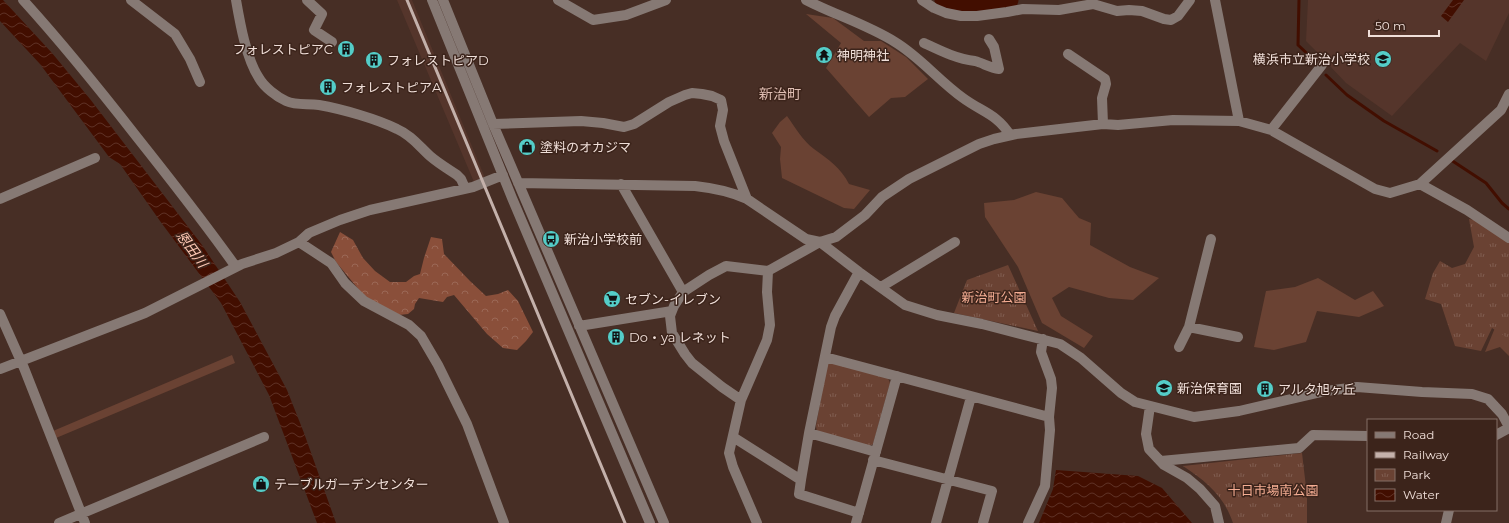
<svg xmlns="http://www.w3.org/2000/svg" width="1509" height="523" font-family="Montserrat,'Noto Sans JP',sans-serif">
<defs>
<pattern id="forest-crowns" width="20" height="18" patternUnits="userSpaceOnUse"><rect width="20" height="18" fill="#8a4f3a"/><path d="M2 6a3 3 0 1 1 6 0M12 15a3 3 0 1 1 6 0" fill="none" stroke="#9b6856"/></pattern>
<pattern id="park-tufts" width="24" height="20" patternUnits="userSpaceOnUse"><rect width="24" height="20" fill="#6a4233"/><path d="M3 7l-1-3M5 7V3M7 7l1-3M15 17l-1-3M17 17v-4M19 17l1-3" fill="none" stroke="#805d50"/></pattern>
<pattern id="water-waves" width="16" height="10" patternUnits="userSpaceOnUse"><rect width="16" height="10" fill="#420e00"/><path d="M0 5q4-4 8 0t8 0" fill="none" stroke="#5e3125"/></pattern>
</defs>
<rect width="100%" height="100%" fill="#472e25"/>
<path fill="#55352b" d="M397 0H412L485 178 474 182Z
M1308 0H1509V13L1486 61 1460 43 1392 116 1346 83 1328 64 1318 57 1320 55 1306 41Z"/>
<path fill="#6a4233" d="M806 14 833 18 864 41H881L906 57 928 79 905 97 891 98 869 117 826 68 841 43Z
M787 116C795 127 803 141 814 149 828 159 841 168 849 184L870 190 854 209 844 208 782 178 780 159 781 147 772 133 780 122Z
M1036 192 1062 198 1079 218 1091 223 1090 245 1130 267 1159 278 1133 300 1109 298 1069 287 1052 298 1061 316 1093 336 1084 348 1042 323 1018 267 985 217 984 203 1014 200Z
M1318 278 1355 300 1373 291 1384 306 1359 317 1317 311 1306 342 1274 350 1254 347 1266 291 1295 287Z
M1509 307V356L1500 347 1485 352 1497 323Z
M232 355 235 363 56 438 53 431Z"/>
<path fill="url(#forest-crowns)" d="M340 232 353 240 363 258 375 271 390 282H406L414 276 420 274 424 258 431 237 442 239 444 254 470 281 486 296 498 294 508 290 518 301 533 332 526 341 517 350 503 348 487 334 454 295 447 297 443 302 419 298 415 304 414 309 408 314 399 315 365 297 336 262 331 252Z"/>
<path fill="url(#park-tufts)" d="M1469 219 1480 221 1509 243V339L1492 328 1481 351 1455 346 1441 304 1425 299 1433 273 1440 261 1452 268 1465 264 1474 247Z
M1008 265 1038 331 954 313 967 280Z
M830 362 888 378 890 383 873 444 869 446 817 432 816 426 827 364Z
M1302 453 1307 496V523H1233C1224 496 1206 481 1183 466Z"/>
<path fill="url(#water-waves)" d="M0 0H3L52 53 90 99 202 245 240 302 287 390 304 433 336 523H317L269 395 221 303 160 221 120 164 109 157 40 64 0 21Z
M1453 0H1464L1448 22 1441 16Z
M1056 470 1138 476 1162 488 1192 523H1039L1053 489Z"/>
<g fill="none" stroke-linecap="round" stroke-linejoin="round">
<path stroke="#420e00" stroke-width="3" d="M1299 0 1298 45 1314 60
M1326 75 1347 95 1384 121 1437 151
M1451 160 1486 183 1502 203 1509 209"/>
<path stroke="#420e00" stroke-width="17" d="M943 0C964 12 989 5 1010 0"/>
<path stroke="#867974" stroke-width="10" d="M23 0C63 44 100 90 136 136 171 180 204 222 236 267
M131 0 175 34 190 59 200 82
M236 0C240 23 246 58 259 78 264 87 277 97 286 101 297 106 308 103 319 105 342 109 377 119 397 129 411 135 419 146 430 156 438 163 448 169 457 175L461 179 465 188
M307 0 322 14 314 30 332 42
M432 0 512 198 650 523
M443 0 493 124 664 523
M558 0 593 20 626 15 666 0
M806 0C835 15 866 24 895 42 920 57 939 81 963 98 982 112 997 114 1010 135
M922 0 934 8 946 13 961 16H977L1007 12 1023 9 1059 10 1093 4 1117 11 1129 10 1142 11 1164 19 1171 20 1178 16 1190 0
M1215 0 1239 121
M924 43C941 51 957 59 975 61 983 63 990 68 999 69L994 47 989 39
M1068 54 1105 79 1106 84 1102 98 1103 124
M493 124 581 121 603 123 624 127 634 124 669 102 685 95 692 93 702 94 712 96 721 100 723 110 720 126 724 141 747 199
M1271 130 1322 65
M518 183 695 186C713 188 730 191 747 199L806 239 820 242 859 272 905 305 937 315 982 324 1060 344 1081 358 1121 393 1135 402 1194 417 1239 411 1326 391 1357 387 1422 392 1472 394 1488 399 1502 414 1509 427
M621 184 683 292
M1420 184 1467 210 1509 238
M0 199 95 158
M299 242 331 263 345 283 364 301 409 325 421 336 438 365 467 424 504 523
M881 287 955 242
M0 314 24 368 85 523
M579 326 672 311
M1189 327 1238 337
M1179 347 1189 327 1211 239
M825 357 1049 417
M0 369 145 313 242 264 276 253 299 242 309 233 340 220 370 210 473 187 503 175
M741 400 722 387 692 363 685 354 672 333 670 316 674 306 683 292 709 275 726 266 768 271
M1150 406 1146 434 1149 449 1164 465 1187 478 1200 489 1215 506 1219 523
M809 433 876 452
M1496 435 1509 428
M733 437 801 480
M873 460 992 491 983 523
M1161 461 1299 448 1313 435 1368 436
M859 513 799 494 801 480 809 433 831 327 835 316 859 272
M59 523 264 437
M757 523 733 467 729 453 741 400 767 340 770 325 767 292 768 271 820 242 836 237 865 215 882 197 909 179 979 144 994 139 1016 134 1103 124 1118 125 1173 120 1239 121 1271 130 1375 189 1390 193 1420 184 1501 110 1509 94
M856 523 897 376
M936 523 971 397
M1028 523 1045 486 1050 430 1049 417 1052 388 1051 379 1041 352 1043 339
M1446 523 1449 510"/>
<path stroke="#c4b1ab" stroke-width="3" d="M407 0 625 523"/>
</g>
<defs>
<g id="building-disc" transform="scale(0.9)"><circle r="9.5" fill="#54cdc8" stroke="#3c241b"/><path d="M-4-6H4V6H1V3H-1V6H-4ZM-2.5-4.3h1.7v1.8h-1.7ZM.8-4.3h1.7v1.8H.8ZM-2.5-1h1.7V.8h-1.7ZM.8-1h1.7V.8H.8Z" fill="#111"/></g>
<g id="temple-disc" transform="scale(0.9)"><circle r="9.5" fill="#54cdc8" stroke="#3c241b"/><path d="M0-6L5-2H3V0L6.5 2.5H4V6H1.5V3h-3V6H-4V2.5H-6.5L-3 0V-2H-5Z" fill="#111"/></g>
<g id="school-disc" transform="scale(0.9)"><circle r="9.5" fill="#54cdc8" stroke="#3c241b"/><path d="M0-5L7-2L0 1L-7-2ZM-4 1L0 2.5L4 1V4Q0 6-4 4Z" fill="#111"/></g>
<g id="shop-disc" transform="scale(0.9)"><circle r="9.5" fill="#54cdc8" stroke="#3c241b"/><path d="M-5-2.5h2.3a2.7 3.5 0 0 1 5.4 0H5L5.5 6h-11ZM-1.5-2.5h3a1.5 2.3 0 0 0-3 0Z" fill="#111"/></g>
<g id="bus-disc" transform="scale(0.9)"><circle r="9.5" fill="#54cdc8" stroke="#3c241b"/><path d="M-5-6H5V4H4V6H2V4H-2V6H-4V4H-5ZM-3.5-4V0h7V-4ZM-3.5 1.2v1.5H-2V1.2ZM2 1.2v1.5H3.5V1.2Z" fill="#111"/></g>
<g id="supermarket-disc" transform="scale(0.9)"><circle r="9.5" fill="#54cdc8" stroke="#3c241b"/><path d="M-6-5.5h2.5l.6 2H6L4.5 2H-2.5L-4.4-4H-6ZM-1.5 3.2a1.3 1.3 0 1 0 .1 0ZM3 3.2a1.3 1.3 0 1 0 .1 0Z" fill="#111"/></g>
</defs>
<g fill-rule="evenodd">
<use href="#building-disc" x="346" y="49"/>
<use href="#temple-disc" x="824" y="55"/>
<use href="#school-disc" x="1383" y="59"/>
<use href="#building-disc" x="374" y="60"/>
<use href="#building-disc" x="328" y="87"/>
<use href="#shop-disc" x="527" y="147"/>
<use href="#bus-disc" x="551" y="239"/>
<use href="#supermarket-disc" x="612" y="299"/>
<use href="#building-disc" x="616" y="337"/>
<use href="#school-disc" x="1164" y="388"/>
<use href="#building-disc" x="1265" y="389"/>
<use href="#shop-disc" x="261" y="484"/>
</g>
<g text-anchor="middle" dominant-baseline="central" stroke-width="3" stroke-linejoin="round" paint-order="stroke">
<g font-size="13" fill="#f0dfd9" stroke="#3c241b" text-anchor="start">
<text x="333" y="49" text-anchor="end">フォレストピアC</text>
<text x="837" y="55">神明神社</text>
<text x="1370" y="59" text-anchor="end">横浜市立新治小学校</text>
<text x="387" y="60">フォレストピアD</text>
<text x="341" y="87">フォレストピアA</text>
<text x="540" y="147">塗料のオカジマ</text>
<text x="564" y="239">新治小学校前</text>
<text x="625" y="299">セブン-イレブン</text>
<text x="629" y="337">Do・ya レネット</text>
<text x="1177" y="388">新治保育園</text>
<text x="1278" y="389">アルタ旭ヶ丘</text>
<text x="274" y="484">テーブルガーデンセンター</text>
</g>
<g font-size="13" fill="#f5ad93" stroke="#3c241b">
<text x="994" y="297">新治町公園</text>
<text x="1273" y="490">十日市場南公園</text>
</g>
<g font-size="14" fill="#dfbeb3" stroke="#3c241b">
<text x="780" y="94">新治町</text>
</g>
<g font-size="14" font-style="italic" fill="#ffc7b3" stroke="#3c241b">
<text transform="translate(192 249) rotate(54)">恩田川</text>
</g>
</g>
<rect x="1367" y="419" width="130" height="92" fill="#3c241b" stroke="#846f67"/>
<rect x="1375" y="432" width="20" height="6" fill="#867974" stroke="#846f67"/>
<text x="1403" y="439" font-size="12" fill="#f0dfd9">Road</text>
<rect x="1375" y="452" width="20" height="6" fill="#c4b1ab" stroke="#846f67"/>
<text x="1403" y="459" font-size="12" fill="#f0dfd9">Railway</text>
<rect x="1375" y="469" width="20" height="12" fill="url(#park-tufts)" stroke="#846f67"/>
<text x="1403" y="479" font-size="12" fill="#f0dfd9">Park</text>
<rect x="1375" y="489" width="20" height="12" fill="url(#water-waves)" stroke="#846f67"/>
<text x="1403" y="499" font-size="12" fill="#f0dfd9">Water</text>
<path d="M1369 30v6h70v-6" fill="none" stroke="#f0dfd9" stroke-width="2"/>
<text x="1375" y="30" font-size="12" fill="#f0dfd9" stroke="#3c241b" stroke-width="3" paint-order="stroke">50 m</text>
</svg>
